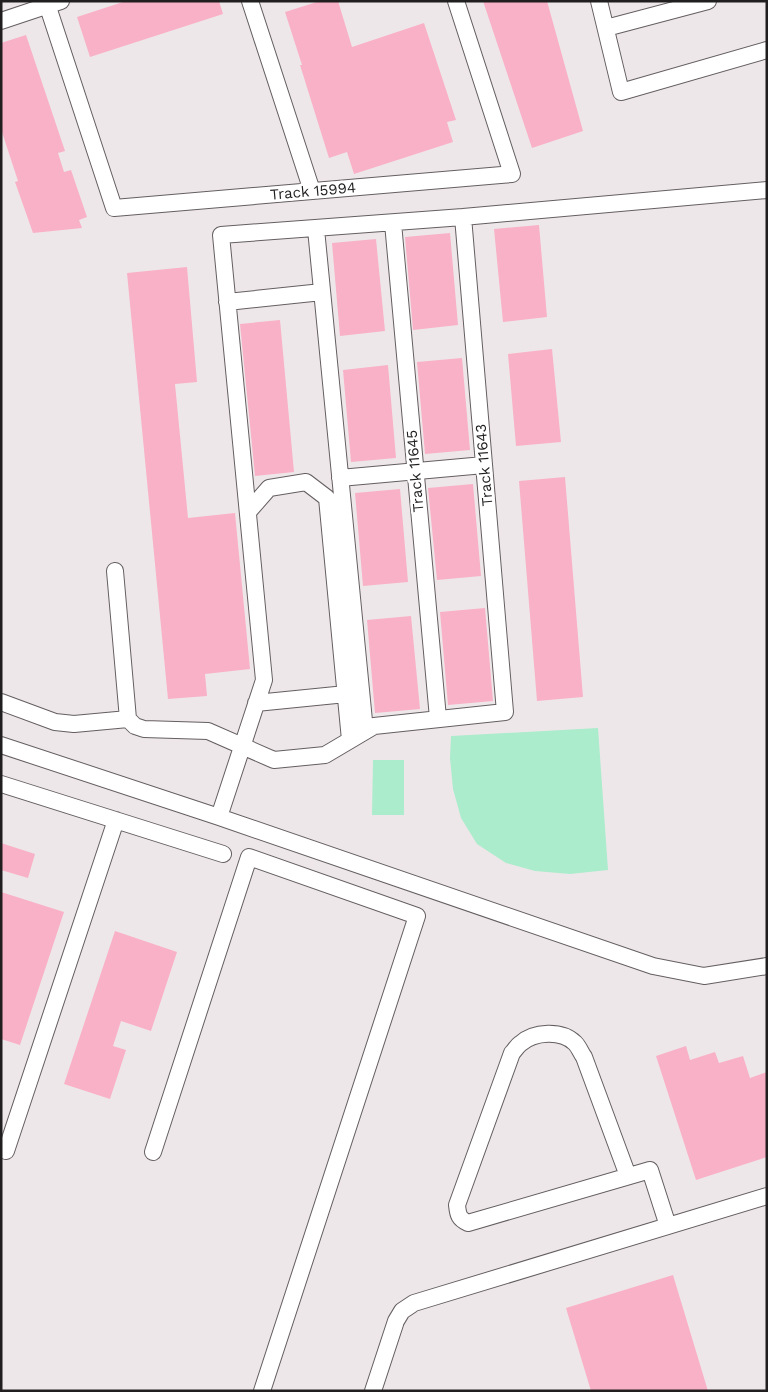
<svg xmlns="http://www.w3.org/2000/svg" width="768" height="1392" font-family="'Work Sans',sans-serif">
<rect width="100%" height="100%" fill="#eee7e9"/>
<path fill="#abeccc" d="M598 728 608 870 570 874 535 871 506 863 477 844 461 818 453 789 450 758 451 736Z
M373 760H404V815H372Z"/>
<path fill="#f9b1c7" d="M126 1H219L223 14 90 57 77 17Z
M320 1H338L352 47 424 23 456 120 447 122 453 142 354 174 347 152 329 158 300 65H302L285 12Z
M483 1H547L583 131 532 148Z
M26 35 65 151 58 153 64 172 71 170 87 217 79 220 82 228 33 233 15 182 18 181 1 129V43Z
M539 225 547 317 503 322 494 229Z
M450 233 458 325 413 330 405 237Z
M376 239 385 331 340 336 332 243Z
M187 267 197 382 175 384 188 518 235 513 250 669 205 674 207 696 168 699 127 273Z
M280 320 294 472 255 476 240 324Z
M552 349 561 442 516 446 508 354Z
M462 358 470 450 425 454 417 362Z
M388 365 396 458 351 462 343 370Z
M565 477 583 697 537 701 519 481Z
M473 484 481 576 437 580 428 488Z
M400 489 408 582 363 586 355 493Z
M485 608 493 701 448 705 440 612Z
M411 616 420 709 375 713 367 620Z
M1 843 35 854 28 878 1 870Z
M1 892 64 912 20 1045 1 1039Z
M115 931 177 952 151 1031 121 1021 113 1046 126 1050 110 1099 64 1084Z
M686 1046 690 1060 715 1052 719 1063 743 1056 750 1078 767 1072V1157L696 1180 656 1056Z
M673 1275 708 1391H591L566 1308Z"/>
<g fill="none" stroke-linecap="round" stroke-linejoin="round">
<g stroke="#645e60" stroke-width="18">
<path id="minor" d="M46 1 114 208 512 174 456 1
M250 1 312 191
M599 1 621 92 767 50
M1 21 61 1
M606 28 708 1
M393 223 438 718
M316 229 365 731
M227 302 322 292
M340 478 484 465
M248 512 269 488 306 482 327 498 350 740
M115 571 128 719 135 726 144 729 208 731 274 760 325 755 374 726 505 712 463 217
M1 702 55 722 74 724 128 719
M256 703 346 694
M1 745 219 817 653 966 704 976 767 966
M1 784 223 854
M219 817 264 680 221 235 463 217 767 190
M1 1149 6 1151 116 820
M153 1152 249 857 417 916 262 1391
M628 1176 584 1057C581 1053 579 1047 575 1043 562 1030 534 1031 520 1044 517 1046 515 1050 512 1053L457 1205C458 1215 459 1219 468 1223L650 1170 668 1226
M373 1391 396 1321 402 1311 414 1303 767 1196"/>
</g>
<use href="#minor" stroke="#fff" stroke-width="16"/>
</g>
<g text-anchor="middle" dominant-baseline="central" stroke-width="5" stroke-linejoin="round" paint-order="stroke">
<g font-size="15" fill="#201e1f" stroke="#fff">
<text transform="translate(313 191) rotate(-5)">Track 15994</text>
<text transform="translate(484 465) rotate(-95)">Track 11643</text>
<text transform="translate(415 471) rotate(-95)">Track 11645</text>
</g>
</g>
<rect width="768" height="1392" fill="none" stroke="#201e1f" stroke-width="5"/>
</svg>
